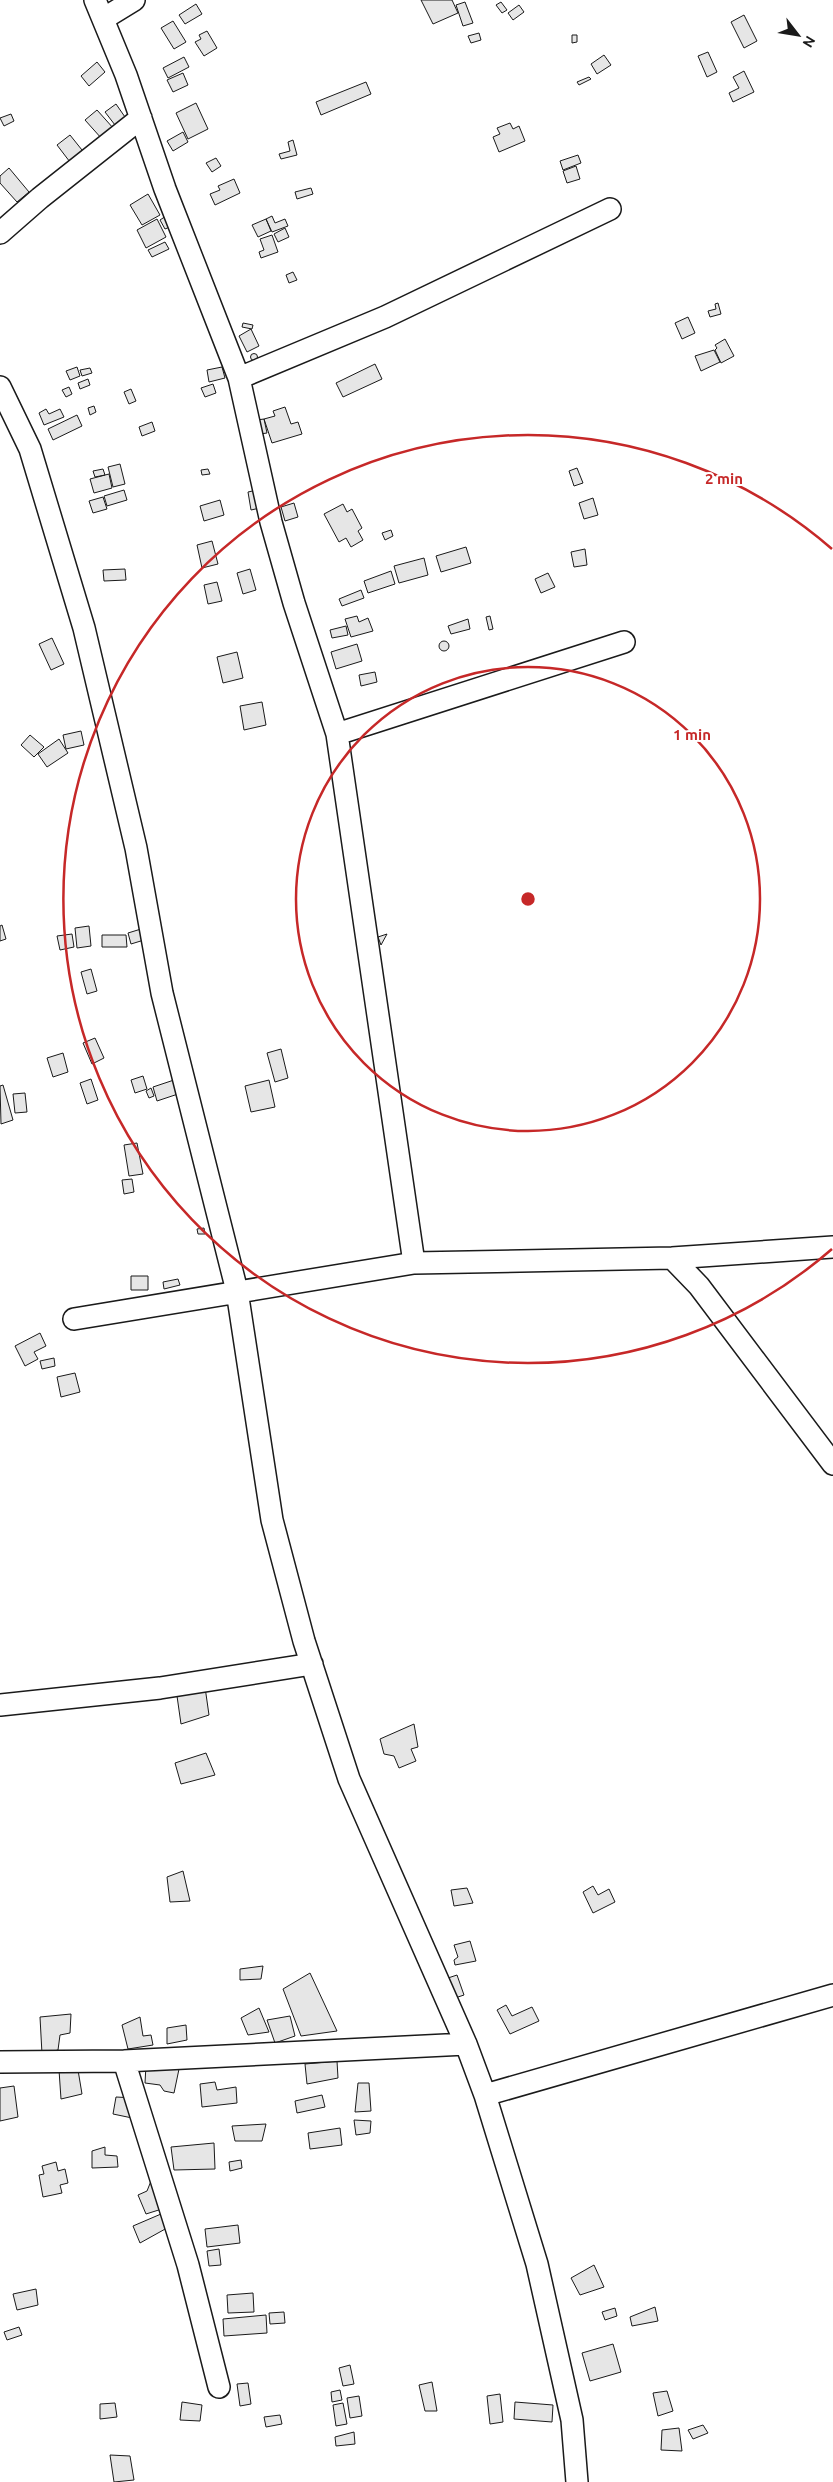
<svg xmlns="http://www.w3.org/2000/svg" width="833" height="2482" font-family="Ubuntu,sans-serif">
<rect width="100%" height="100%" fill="#fff"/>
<path fill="#e6e6e6" stroke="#1a1a1a" d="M421 0H452L458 13 433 24Z
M465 2 473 23 463 26 456 5Z
M501 2 507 10 502 13 496 5Z
M196 4 202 14 185 24 179 15Z
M519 5 524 12 513 20 508 13Z
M744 15 757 41 744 48 731 22Z
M173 21 186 42 174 49 161 28Z
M207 31 217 48 204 56 195 42 201 39 199 35Z
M479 33 481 40 471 43 468 36Z
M572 35H577V42L572 43Z
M708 52 717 72 707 77 698 56Z
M604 55 611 65 597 74 591 64Z
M184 57 189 67 168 78 163 68Z
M97 62 105 72 89 86 81 76Z
M744 71 754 92 733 102 729 93 739 88 733 77Z
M183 73 188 85 173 92 167 80Z
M589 77 591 79 579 85 577 82Z
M366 82 371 94 321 115 316 102Z
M196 103 208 129 188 139 176 113Z
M116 104 125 117 115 125 105 112Z
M97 110 114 129 102 139 85 120Z
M11 114 14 121 4 126 0 118Z
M510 123 513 129 519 126 525 141 499 152 493 137 500 134 497 128Z
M183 132 188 142 173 151 167 141Z
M70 135 86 155 73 166 57 145Z
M293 140 297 155 281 159 279 154 290 151 288 142Z
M578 155 581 163 563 170 560 161Z
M216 158 221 166 212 172 206 163Z
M576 166 580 179 567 183 563 171Z
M9 168 29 192 17 202 0 183V176Z
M234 179 240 193 215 205 210 194 220 190 218 186Z
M311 188 313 194 297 199 295 192Z
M148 194 160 215 142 225 130 205Z
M166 216 172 226 165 229 160 220Z
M272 216 275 223 285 219 288 226 272 232 266 219Z
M157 219 166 237 146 248 137 230Z
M266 219 271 231 258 237 252 225Z
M285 228 289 237 278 242 274 234Z
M272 235 278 252 261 258 259 252 264 250 260 239Z
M165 242 169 249 152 257 148 250Z
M293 272 297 280 289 283 286 275Z
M718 303 721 314 710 317 708 311 716 309 715 304Z
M688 317 695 333 682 339 675 323Z
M243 323 253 325 252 329 242 327Z
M251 329 259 346 247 352 239 336Z
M725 339 734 356 721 363 715 350 717 348 715 345Z
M714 350 720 362 701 371 695 356Z
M250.5 357a3.5 3.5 0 1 1 7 0a3.5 3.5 0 1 1-7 0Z
M375 364 382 379 343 397 336 383Z
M77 367 80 376 70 380 66 371Z
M222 367 225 378 209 382 207 370Z
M90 368 92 373 82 376 80 370Z
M88 379 90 385 80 389 78 383Z
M213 384 216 393 205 397 201 388Z
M69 387 72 394 66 397 62 390Z
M131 389 136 401 129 404 124 392Z
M94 406 96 412 90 415 88 408Z
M285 407 291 424 298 422 302 434 272 443 264 419 275 416 273 411Z
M46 409 49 414 60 409 64 417 44 425 39 413Z
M77 415 82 426 53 440 48 429Z
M264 419 267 433 253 435 250 421Z
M152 422 155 431 142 436 139 427Z
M120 464 125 484 113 487 108 467Z
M577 468 583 483 574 486 569 471Z
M103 469 105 475 95 477 93 471Z
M208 469 210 474 202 475 201 470Z
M109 474 112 488 94 493 90 479Z
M124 490 127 500 107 506 104 496Z
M257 490 260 508 251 510 248 492Z
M103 497 107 509 93 513 89 501Z
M593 498 598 515 584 519 579 503Z
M220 500 224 515 204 521 200 506Z
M294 503 298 517 285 521 281 507Z
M343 504 347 512 352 509 362 528 358 531 363 540 351 547 346 538 339 542 324 514Z
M391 530 393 536 385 540 382 533Z
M212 541 218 564 202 568 197 545Z
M466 547 471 563 441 572 436 556Z
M585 549 587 565 574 567 571 552Z
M424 558 428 575 399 583 394 566Z
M125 569 126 580 104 581 103 570Z
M250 569 256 590 243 594 237 573Z
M391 571 395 584 368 593 364 581Z
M548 573 555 587 541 593 535 579Z
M217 582 222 601 208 604 204 585Z
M361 590 364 598 342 606 339 599Z
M357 616 359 622 368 618 373 631 351 637 345 619Z
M490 616 493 629 489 630 486 617Z
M468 619 470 629 451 634 448 626Z
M346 626 348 635 332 638 330 630Z
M52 638 64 664 51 670 39 644Z
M439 646a5 5 0 1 1 10 0a5 5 0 1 1-10 0Z
M357 644 362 661 336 669 331 652Z
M237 652 243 678 223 683 217 657Z
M375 672 377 682 361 686 359 675Z
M262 702 266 725 244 730 240 706Z
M81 731 84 745 66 749 63 735Z
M30 735 44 747 34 757 21 745Z
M59 739 68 753 47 767 38 754Z
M2 925 6 939 0 941V926Z
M89 926 91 946 77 948 75 928Z
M141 929 144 940 131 944 128 933Z
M72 934 74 947 60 950 57 936Z
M387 934 381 945 378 937Z
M102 935H126L127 947H102Z
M91 969 97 991 87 994 81 972Z
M95 1038 104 1058 92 1064 83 1043Z
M281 1049 288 1078 275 1082 267 1053Z
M63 1053 68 1072 53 1077 47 1058Z
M143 1076 147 1089 135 1093 131 1080Z
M91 1079 98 1100 87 1104 80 1083Z
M177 1079 181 1093 157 1101 153 1087Z
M269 1080 275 1107 251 1112 245 1086Z
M3 1085 13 1120 1 1124 0 1086Z
M151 1088 154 1096 149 1098 146 1091Z
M25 1093 27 1112 15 1113 13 1094Z
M137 1143 143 1174 129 1176 124 1145Z
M132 1179 134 1192 124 1194 122 1180Z
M204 1228 205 1234H198L197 1229Z
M131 1276H148V1290H131Z
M178 1279 180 1285 164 1289 163 1282Z
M40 1333 46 1346 34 1352 38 1359 25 1366 15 1346Z
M54 1358 55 1366 42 1369 40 1361Z
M75 1373 80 1392 61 1397 57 1377Z
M205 1687 209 1715 181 1724 177 1696Z
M414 1724 418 1747 411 1749 416 1761 399 1768 394 1756 384 1754 380 1739Z
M206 1753 215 1775 181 1784 175 1763Z
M183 1871 190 1901 170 1902 167 1877Z
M593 1886 598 1895 609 1889 615 1902 593 1913 583 1892Z
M467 1888 473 1903 454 1906 451 1890Z
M470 1941 476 1961 455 1965 454 1960 458 1957 454 1945Z
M263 1966 261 1979 240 1980V1969Z
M310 1973 337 2031 301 2036 283 1989Z
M457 1975 464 1995 452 1999 445 1979Z
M506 2005 512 2016 532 2007 539 2021 510 2034 497 2010Z
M259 2008 269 2032 248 2035 241 2018Z
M71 2014 70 2033 60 2035 58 2050 42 2054 40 2017Z
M290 2016 295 2036 275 2043 267 2020Z
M140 2017 143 2036 151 2035 153 2045 128 2049 122 2025Z
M186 2025 187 2040 167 2044V2028Z
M337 2061 338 2078 307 2084 305 2064Z
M146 2065 179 2069 174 2093 164 2091 160 2085 145 2083Z
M59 2070H78L82 2094 61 2099Z
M215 2082 217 2090 236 2087 237 2103 202 2107 200 2084Z
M358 2083H369L371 2111 355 2112Z
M14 2086 18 2117 0 2121V2088Z
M322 2095 325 2107 297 2113 295 2101Z
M116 2097 135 2098 137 2119 113 2114Z
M354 2120 371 2121 370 2133 356 2135Z
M266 2124 262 2141H235L232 2126Z
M340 2128 342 2145 310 2149 308 2133Z
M214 2143 215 2169 174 2170 171 2147Z
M105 2147V2155L117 2156 118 2167 92 2168V2151Z
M241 2160 242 2168 230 2171 229 2162Z
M56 2162 58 2171 65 2169 68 2183 60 2185 62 2193 43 2197 39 2175 44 2174 42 2166Z
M151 2181 165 2208 146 2214 138 2195 147 2191Z
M161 2214 167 2228 140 2243 133 2226Z
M238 2225 240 2243 207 2247 205 2229Z
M219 2249 221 2265 209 2266 207 2251Z
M594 2265 604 2287 580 2295 571 2278Z
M36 2289 38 2305 17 2310 13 2294Z
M253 2293 254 2312 228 2313 227 2295Z
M655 2307 658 2321 632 2326 630 2317Z
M615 2308 617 2316 605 2320 602 2312Z
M284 2312 285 2323 270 2324 269 2313Z
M266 2315 267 2333 224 2336 223 2319Z
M19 2327 22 2335 7 2340 4 2332Z
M613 2344 621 2372 590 2381 582 2353Z
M350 2365 354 2384 343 2386 339 2368Z
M432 2382 437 2411H425L419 2385Z
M248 2383 251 2404 240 2406 237 2384Z
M340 2390 342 2400 332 2402 331 2392Z
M667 2391 673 2411 658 2416 653 2393Z
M500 2394 503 2422 490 2424 487 2396Z
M359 2396 362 2416 350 2418 347 2398Z
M182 2402 202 2405 200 2421 180 2420Z
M515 2402 553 2405 552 2422 514 2419Z
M115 2403 117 2417 100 2419V2404Z
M343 2403 347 2424 336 2426 333 2405Z
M280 2415 282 2424 266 2427 264 2417Z
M703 2425 708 2433 693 2439 688 2430Z
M679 2428 682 2451 661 2450 662 2430Z
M354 2432 355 2444 336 2446 335 2437Z
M110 2455 130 2456 134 2480 114 2482Z"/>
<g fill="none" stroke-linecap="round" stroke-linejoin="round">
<g stroke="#1a1a1a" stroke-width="24">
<path id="minor" d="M95 0 126 75 165 189 239 378 271 522 294 603 337 734 414 1263
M103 19 134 0
M0 233 40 198 141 118
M239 378 385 317 610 209
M0 387 30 449 84 628 136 848 162 993 237 1291 272 1520 304 1641 349 1779 466 2044 485 2095 537 2264 572 2420 577 2482
M337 734 624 642
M672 1258 699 1286 833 1464
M74 1319 414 1263 672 1258 833 1247
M0 1705 160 1688 312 1664
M124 2061 188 2265 219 2387
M0 2062 124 2061 466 2044
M485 2095 833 1995"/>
</g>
<use href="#minor" stroke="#fff" stroke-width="21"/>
</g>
<g fill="none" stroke="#c62828" stroke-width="2.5">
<circle cx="528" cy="899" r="232"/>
<path d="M832 1249A464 464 0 1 1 832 549"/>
</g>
<circle cx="528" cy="899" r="8" fill="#c62828" stroke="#fff" stroke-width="2.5"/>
<g font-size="15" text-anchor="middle" font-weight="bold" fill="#c62828" stroke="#fff" stroke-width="4" stroke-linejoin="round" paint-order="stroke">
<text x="724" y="484">2 min</text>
<text x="692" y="740">1 min</text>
</g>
<g transform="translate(798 35) rotate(121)" stroke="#ffffff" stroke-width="4" paint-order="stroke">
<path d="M0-4L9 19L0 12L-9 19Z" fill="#1a1a1a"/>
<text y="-8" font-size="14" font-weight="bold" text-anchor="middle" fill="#1a1a1a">N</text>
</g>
</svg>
